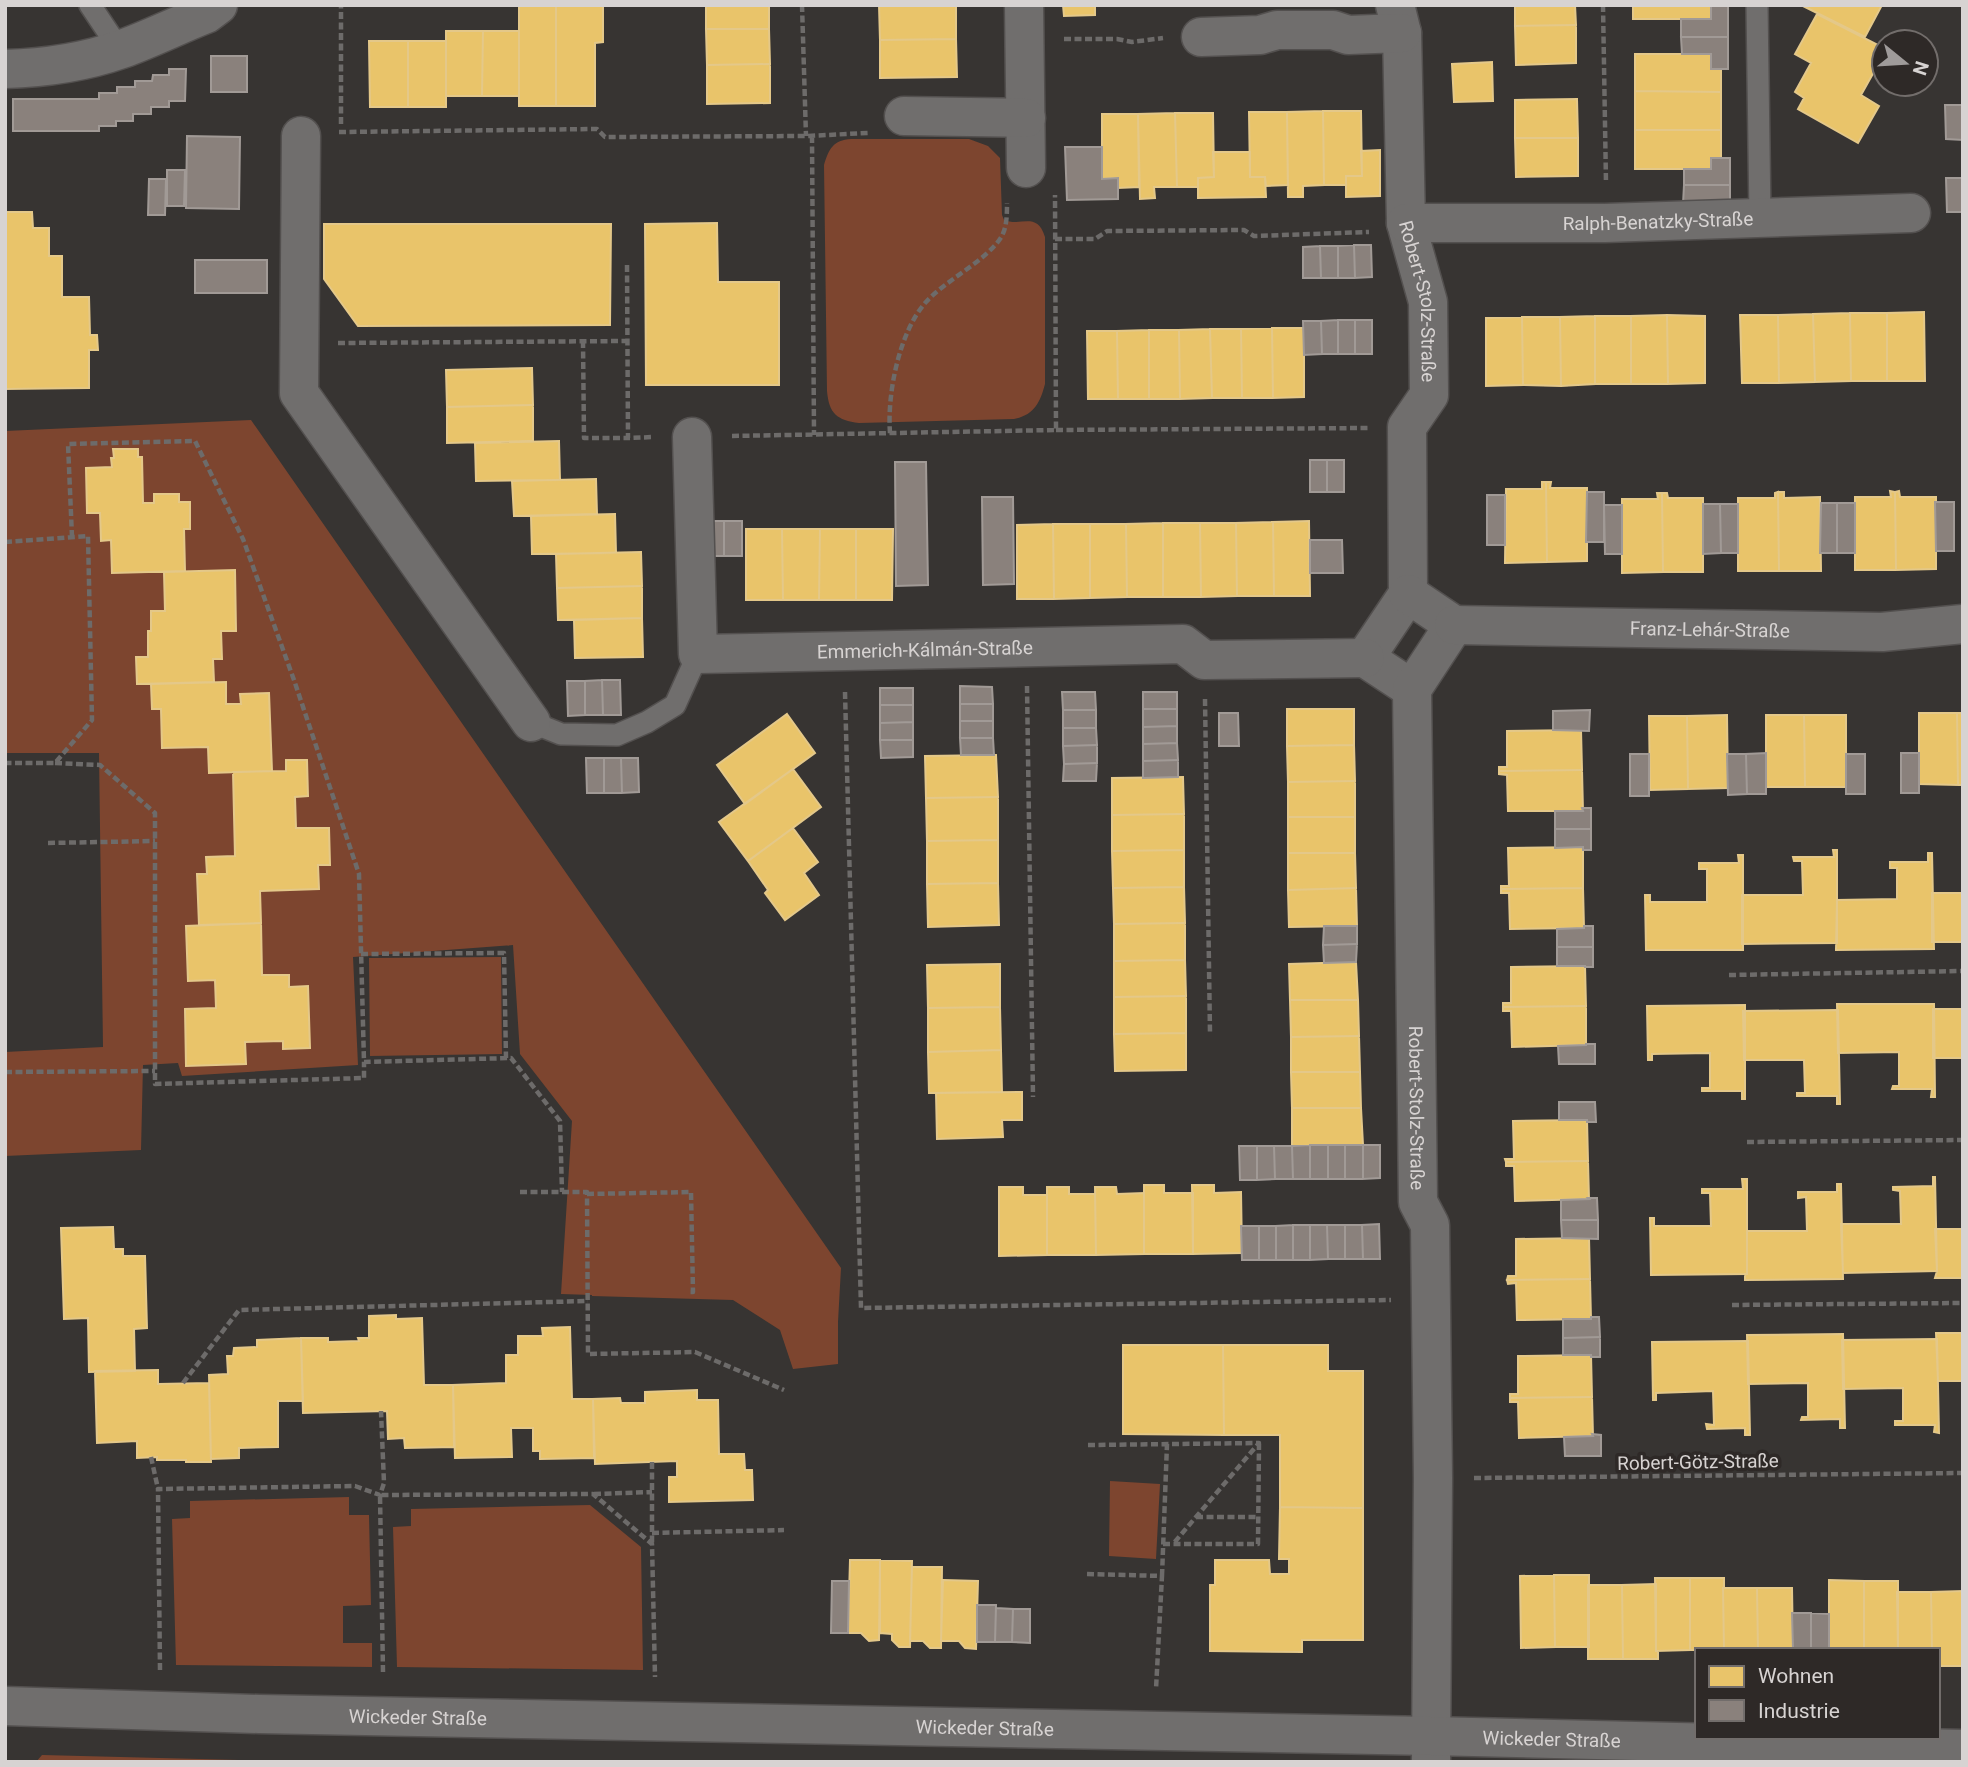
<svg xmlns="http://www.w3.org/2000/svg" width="1968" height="1767" font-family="Roboto,sans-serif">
<rect width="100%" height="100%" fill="#373432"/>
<path fill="#7d452f" d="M851 139H969L988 146 1000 158 1002 215 1004 220C1021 227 1037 211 1045 237V384C1040 403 1034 415 1014 419L859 423C837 420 829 414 827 391L824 165C829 149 833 140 851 139Z
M251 420 841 1268 838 1322V1364L793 1369 780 1330 733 1300 592 1296V1295L561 1294 572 1121 520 1054 513 945 353 957 358 1065 182 1076 178 1063 143 1065 141 1150 5 1156V1052L103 1047 99 753H5V431Z
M501 957 502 1054 370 1056 369 958Z
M1110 1481 1160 1484 1156 1559 1109 1556Z
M349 1497V1515H369L371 1605 343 1606V1643H372V1667L176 1665 172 1519 190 1518V1501Z
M590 1505 641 1547 643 1670 397 1667 393 1527 411 1526V1509Z
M42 1755 239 1760V1762H36Z"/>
<path fill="#e9c46a" stroke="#e4c889" stroke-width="2" d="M519 5H556V106H519Z
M556 5H603V42L595 43V106H556Z
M706 5H769V29H706Z
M879 5H956V39L880 40Z
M1063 5H1095V15L1064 16Z
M1515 5H1575L1576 25 1515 26Z
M1633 5H1711V19H1633Z
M1801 5H1882L1865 37Z
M1817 14 1884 48V54L1861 95 1879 106 1858 143 1798 109 1804 98 1795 92 1811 63 1795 54Z
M1576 25V63L1516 65 1515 26Z
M706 29H769L770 64 707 65Z
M446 31H483L482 96H446Z
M483 31H519V96H482Z
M956 39 957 77 880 78V40Z
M369 41H408V107H370Z
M408 41H446V107H408Z
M1635 54H1711V69H1721V92L1635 91Z
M1492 62 1493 101 1454 102 1452 64Z
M770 64V103L707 104V65Z
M1635 91 1721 92V130H1635Z
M1577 99 1578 138H1515V100Z
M1323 111 1324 185 1303 186V197H1288L1287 112Z
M1323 111H1361L1362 176H1346V185H1324Z
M1249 112H1287L1288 185 1266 186 1265 177H1250Z
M1175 113 1177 187H1154L1155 198 1140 199 1138 114Z
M1175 113H1213L1214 177 1198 178V187H1177Z
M1102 114H1138L1139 187 1118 188V178L1102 179Z
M1635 130H1721V158H1711V169H1635Z
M1515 138H1578V176L1516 177Z
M1380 150V196L1346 197V176H1362L1361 151Z
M1213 152H1250V177H1265L1266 197 1198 198V178L1214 177Z
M5 212H32L33 228H49V256H62V297H89L90 335H97L98 350H89V388L5 389Z
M717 223 718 282H779V385H646L645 224Z
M324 224H611L610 325 358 326 324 279Z
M1924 312 1925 381H1887V313Z
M1850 313H1887V381H1851Z
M1850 313 1851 381 1815 382 1813 314Z
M1813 314 1815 382 1779 383 1778 315Z
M1667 315 1705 316V383L1668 384Z
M1667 315 1668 384H1631V316Z
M1740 315H1778L1779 383H1742Z
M1595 316V384L1561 386 1560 317Z
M1595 316H1631V384H1595Z
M1522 317H1560L1561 386 1523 385Z
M1522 317 1523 385 1486 386V318Z
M1272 328H1304V397L1273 398Z
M1272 328 1273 398H1242L1241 329Z
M1210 329 1212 398 1180 399 1179 330Z
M1210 329H1241L1242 398H1212Z
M1149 330H1179L1180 399H1149Z
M1149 330V399H1118L1117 331Z
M1087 331H1117L1118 399H1088Z
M532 368 533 405 447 407 446 370Z
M533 405V441L447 443V407Z
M559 441 560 480 476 481 475 443Z
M113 449H138V457H142L143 503H154V494H179V502H190V529H184L185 571 112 573 111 540 101 541 100 513H87L86 468 112 467 111 458H114Z
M596 479 597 514 514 516 512 481Z
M1542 482H1546L1547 562 1505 563 1506 489H1542Z
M1546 482H1551L1550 488H1587V561L1547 562Z
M1890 491 1895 492 1896 570H1855V497H1891Z
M1899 491 1900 497H1936V569L1896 570 1895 492Z
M1778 492 1779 571H1738V498H1775V493Z
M1778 492H1784V498L1820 497 1821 571H1779Z
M1657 493H1662L1663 572 1622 573V499H1658Z
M1662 493H1667L1668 498H1703V572H1663Z
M615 514 616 553 532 554 531 516Z
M1309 521 1310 596H1274L1273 522Z
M1273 522 1274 596H1237L1236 523Z
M1163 523V597H1127L1126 524Z
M1163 523H1200L1201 597H1163Z
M1200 523H1236L1237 596 1201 597Z
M1053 524 1054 599H1017V525Z
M1053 524H1090V598L1054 599Z
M1090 524H1126L1127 597 1090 598Z
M746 529H782L783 600H746Z
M782 529H820L819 600H783Z
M820 529H856V600H819Z
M856 529H893L892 600H856Z
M641 552 642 586 557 588 556 554Z
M235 570 236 631H221L222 659H213L214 682 137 684 136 657H148V631H151V611H165L164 572Z
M642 586V618L558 620 557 588Z
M642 618 643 657 575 658 574 620Z
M226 682V704H241L240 694 269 693 272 771 209 773 208 747 162 748 161 709H152L151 684Z
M1287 709H1354V745L1287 746Z
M1919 713H1957L1958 785 1919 784Z
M1957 713H1963V785H1958Z
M787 714 815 753 745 804 717 765Z
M1727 715 1728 788 1688 789 1687 716Z
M1766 715H1804L1805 787H1766Z
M1804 715H1846V787H1805Z
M1649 716H1687L1688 789 1650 790Z
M1581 730 1582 770 1499 771V767H1507V731Z
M1354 745 1355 781 1288 782 1287 746Z
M996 755 998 797 926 798 925 756Z
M286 760H307L308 796 295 797 296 828H329L330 865H318L319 889 260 891 261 923 199 925 197 874H207L206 857 235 856 233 772 286 771Z
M793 769 821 807 748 861 719 822Z
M1582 770 1583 811H1508L1507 775 1499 774V771Z
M1183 777 1184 814 1112 815V778Z
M1355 781V817H1288V782Z
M998 797V840L927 841 926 798Z
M1184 814V850L1112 851V815Z
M1288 817H1355V853H1288Z
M793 828 818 862 804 873 819 895 785 920 765 893 768 890 748 861Z
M998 840V883L927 884V841Z
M1583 847V888L1501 889V886H1509L1508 848Z
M1184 850V887L1113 888 1112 851Z
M1833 850H1837V943L1742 944V895H1803L1802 861H1794L1793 857H1834Z
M1288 853H1355L1356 888 1288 890Z
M1928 853H1932L1934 949 1836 950 1837 900 1897 899V868H1890V862H1928Z
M1738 855H1743V950H1646L1645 895H1650V902H1707V869H1699V863H1739Z
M998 883 999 925 928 927 927 884Z
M1184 887 1185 923 1114 924 1113 888Z
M1356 888 1357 926 1289 927 1288 890Z
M1583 888 1584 928 1510 929 1509 893H1501V889Z
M1932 893H1963V942H1932Z
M261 923 262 975H289V987L308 986 310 1048 283 1049V1041L245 1042 246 1064 186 1066 185 1009 216 1008 215 980 188 981 186 926Z
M1185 923V960L1114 961V924Z
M1185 960 1186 996 1114 997V961Z
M1356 962 1358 1000H1290L1289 964Z
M1000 964V1007L928 1008 927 965Z
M1585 966 1586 1006 1503 1007V1003H1511V967Z
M1186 996V1033L1114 1034V997Z
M1290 1000H1358L1359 1036 1291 1037Z
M1837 1004H1934L1935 1097H1931L1932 1089H1892L1893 1086H1899V1052L1838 1053Z
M1745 1005V1099H1742V1091H1702V1088H1710V1053L1652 1054V1060H1648L1647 1006Z
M1586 1006V1045L1512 1047 1511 1011H1503V1007Z
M1000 1007 1001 1050 928 1052V1008Z
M1933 1009H1963V1058H1933Z
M1838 1010 1840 1104H1837V1096H1797V1093H1805L1804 1060H1744L1743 1011Z
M1186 1033V1070L1115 1071 1114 1034Z
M1359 1036 1360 1072H1291V1037Z
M1001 1050 1002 1092 929 1093 928 1052Z
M1291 1072H1360L1361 1108H1292Z
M1022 1092V1120H1002L1003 1137 937 1139 936 1093Z
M1292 1108H1361L1363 1145 1292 1146Z
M1587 1120 1588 1161 1506 1162 1505 1159H1514L1513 1121Z
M1588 1161 1589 1199 1515 1201 1514 1166H1506V1162Z
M1933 1177H1935L1937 1271 1843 1273 1841 1224H1901L1900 1191 1893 1190V1187L1933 1186Z
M1742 1179H1747V1274L1651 1275 1650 1218H1654V1226H1711L1710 1193H1702V1189H1743Z
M1837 1184H1841L1843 1279 1745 1280V1274H1747V1231H1807L1806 1197 1798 1198V1192H1837Z
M1144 1185H1164V1193H1193V1254H1144Z
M1192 1185H1214V1193L1241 1192 1242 1253 1193 1254Z
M999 1187H1023V1195H1047V1255L999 1256Z
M1047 1187H1069V1194H1095L1096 1255H1047Z
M1095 1187H1116L1117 1194 1144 1193V1254L1096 1255Z
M113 1227 114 1249H123V1256H145L147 1328 134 1329 135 1371 89 1372 88 1318 64 1319 61 1228Z
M1935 1229H1963V1278H1935L1937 1271Z
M1589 1238 1590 1279 1507 1280 1508 1276H1516V1239Z
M1590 1279 1591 1319 1517 1320 1516 1283 1508 1284 1507 1280Z
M396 1315V1319L422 1318 424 1385H453L454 1447 405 1448 404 1438 388 1439 387 1411 303 1413 301 1338H328V1342L359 1341 358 1338H369V1316Z
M570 1327 572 1399H593L594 1458 540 1459V1451H533V1428H511L512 1457 455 1458 453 1385 506 1383V1355H518V1336H543L542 1328Z
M1936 1333H1963V1381H1938Z
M1843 1334 1845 1428H1840V1419L1801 1420 1802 1417H1808V1383L1748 1384 1747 1335Z
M301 1338 303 1401H278V1447L239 1448V1458L211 1459 209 1375 228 1374 227 1356H233L234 1348 257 1347V1340Z
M1937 1339 1939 1433 1934 1432 1935 1425H1895V1421H1903V1388L1843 1389 1842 1340Z
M1748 1341 1750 1435H1745V1428L1707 1429 1706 1424 1714 1425 1713 1391 1656 1393V1400H1653L1652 1342Z
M1123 1345H1223L1224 1435 1123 1434Z
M1223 1345H1328V1371H1363V1508L1280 1507V1435H1224Z
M1591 1355 1592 1397 1510 1398V1394H1518V1356Z
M158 1370V1384L209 1383 211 1462H186V1460H157V1457L137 1458V1441L97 1443 95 1371Z
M697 1390V1400H718L719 1454H744L745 1470H752L753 1500 669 1502V1477H677V1461L595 1464 593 1399 620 1398 621 1403H645V1392Z
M1592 1397 1593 1436 1519 1438 1518 1402H1510V1398Z
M1280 1507 1363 1508V1640H1302V1652L1210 1651V1585H1215V1560H1269L1270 1574H1289V1559H1279Z
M850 1560H880L879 1640 869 1641 861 1633H848Z
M880 1560 912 1561 910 1647H899L892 1640V1634L880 1633Z
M912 1567H942L941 1648H930L923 1641H910Z
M1554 1575 1555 1647 1521 1648 1520 1576Z
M1554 1575H1589V1647H1555Z
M1655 1578H1690V1650L1656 1651Z
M1690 1578H1724V1588H1723L1724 1650H1690Z
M943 1580 978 1581 976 1649 965 1648 959 1641H941Z
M1829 1580 1864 1581V1650H1829Z
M1864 1581H1898V1650H1864Z
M1656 1584V1651H1658V1659H1623L1622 1585Z
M1588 1585H1622L1623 1659H1588Z
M1723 1588H1757L1758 1650H1724Z
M1757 1588H1792L1793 1650H1758Z
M1963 1591V1666H1938V1650H1932L1931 1592Z
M1897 1592H1931L1932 1650H1898Z"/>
<path fill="#8a817c" stroke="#a19a96" stroke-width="2" d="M1711 5H1728V37H1681V19H1711Z
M1681 37H1728V69H1711V54H1682Z
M211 56H247V92H211Z
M169 69H186L185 101H169V107H151V114H133V121H116V126H99V131H13V99H99V93H117V87H135V81H152L153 75H169Z
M1945 105H1963V140L1946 139Z
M187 136 240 137 239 209 186 208Z
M1065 147H1102V179L1118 178V199L1067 200Z
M1711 158H1730V185H1684V169H1711Z
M167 170H185L184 206H167Z
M1946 178H1963V212H1947Z
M149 179H166L165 215H148Z
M1684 185H1730V204H1683Z
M1354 245H1371L1372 277 1355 278Z
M1354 245 1355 278H1338V246Z
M1320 246H1338V278H1321Z
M1320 246 1321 278H1303V247Z
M195 260H267V293H195Z
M1338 320V354H1322L1321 321Z
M1338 320H1355V354H1338Z
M1355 320H1372V354H1355Z
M1303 321H1321L1322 354 1304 355Z
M1310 460H1327V492H1310Z
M1327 460H1344V492H1327Z
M895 462H926L928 585 896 586Z
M1587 492H1604V542H1586Z
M1487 495H1505V545H1487Z
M982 497H1013L1014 584 983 585Z
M1935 502H1954V551H1936Z
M1821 503H1837V553H1820Z
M1837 503H1855V553H1837Z
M1703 504H1720L1721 553 1703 554Z
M1720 504H1738V553H1721Z
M1604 505H1622V554H1605Z
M706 521H724V556H706Z
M724 521H742V556H724Z
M1310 540H1342L1343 573H1310Z
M602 680 603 715H585V681Z
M602 680H620L621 715H603Z
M567 681H585V715L568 716Z
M960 686 992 687 993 704H960Z
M880 688H913V705H880Z
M1062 692H1095L1096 710H1063Z
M1143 692H1177V709H1143Z
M960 704H993V721H960Z
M880 705H913V722L880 723Z
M1143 709H1177V726L1143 727Z
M1063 710H1096V728H1063Z
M1590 710 1589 731 1553 730V711Z
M1219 713H1238L1239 746H1219Z
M960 721H993V738H960Z
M913 722V740H880V723Z
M1177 726V743L1143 744V727Z
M1063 728H1096L1097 745 1063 746Z
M960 738H993L994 755H961Z
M880 740H913V757L881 758Z
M1177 743 1178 760 1143 761V744Z
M1097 745V763L1064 764 1063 746Z
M1766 753V794H1747L1746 754Z
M1901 753H1919V793H1901Z
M1630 754H1649V796H1630Z
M1727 754H1746L1747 794 1728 795Z
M1846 754H1865V794H1846Z
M586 758H604V793H587Z
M604 758H621L622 793H604Z
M621 758H638L639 792 622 793Z
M1178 760V777L1143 778V761Z
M1097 763 1096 781H1063L1064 764Z
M1582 808H1591V829H1555V811H1583Z
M1555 829H1591V850H1583V847L1555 848Z
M1324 926H1357V944L1323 945Z
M1584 926H1593V947H1557V929L1584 928Z
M1357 944 1356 962 1324 963 1323 945Z
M1557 947H1593V967H1585V966H1557Z
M1586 1044H1595V1064H1559L1558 1046 1586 1045Z
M1559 1102H1595L1596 1122H1587V1120H1559Z
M1310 1145V1179H1293L1292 1146Z
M1310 1145H1328V1179H1310Z
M1328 1145H1345V1179H1328Z
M1345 1145H1363V1179H1345Z
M1363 1145H1380V1178L1363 1179Z
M1239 1146H1257V1180H1240Z
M1257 1146H1274L1275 1179 1257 1180Z
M1274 1146H1292L1293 1179H1275Z
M1588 1198H1597L1598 1220H1561V1200L1589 1199Z
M1561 1220H1598V1239L1562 1238Z
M1379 1224 1380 1259H1363L1362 1225Z
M1293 1225V1260H1276V1226Z
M1293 1225H1310V1260H1293Z
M1310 1225H1327L1328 1259 1310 1260Z
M1327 1225H1345V1259H1328Z
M1345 1225H1362L1363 1259H1345Z
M1241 1226H1259V1260H1242Z
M1259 1226H1276V1260H1259Z
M1591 1317H1599L1600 1337 1563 1338V1319H1591Z
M1600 1337V1357H1591V1355H1563V1338Z
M1592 1434 1601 1435V1456H1565L1564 1437 1593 1436Z
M832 1581H849L848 1633H831Z
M977 1605H996L995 1642H977Z
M996 1608 1013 1609 1012 1642H995Z
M1013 1609H1030V1643L1012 1642Z
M1792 1613H1811V1648H1793Z
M1811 1613 1829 1614V1648H1811Z"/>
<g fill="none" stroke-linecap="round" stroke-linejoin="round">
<g stroke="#53504f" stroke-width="24">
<path id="lane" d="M90 5 120 50
M1757 5 1760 218
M531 722 561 734 617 735 647 722 675 705 698 654"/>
</g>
<g stroke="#53504f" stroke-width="41">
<g id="street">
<path d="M1024 5 1026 168"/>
<path id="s1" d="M1395 5 1402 33 1406 223 1428 302 1429 395 1407 427 1408 594 1365 658 1412 689"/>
<path d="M1201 37 1260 35 1277 30H1333L1348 35 1402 33"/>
<path d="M5 69C44 68 85 62 122 49 150 39 178 25 206 14L218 5"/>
<path d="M904 116 1026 118"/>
<path d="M301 136 299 393 531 722"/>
<path id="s2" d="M1406 223H1605L1911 213"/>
<path id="s3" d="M692 437 698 654 1183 644 1204 660 1365 658"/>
<path id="s4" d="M1408 594 1454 625 1412 689 1418 1202 1430 1225 1433 1478 1431 1760"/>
<path id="s5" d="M1454 625 1882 632 1963 624"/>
<path id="s6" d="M5 1706 259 1714 1431 1736 1963 1749"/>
</g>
</g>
<path stroke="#6d6b6a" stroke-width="4.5" stroke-dasharray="7 3.5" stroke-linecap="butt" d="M802 5 806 136
M1603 5 1606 183
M1064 39H1117L1132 42 1163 38
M341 124V5
M339 132 597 129 605 137 806 136 868 133
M812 136 814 435
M1055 239H1095L1107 231 1244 230 1254 236 1369 232
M627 265 628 438 654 437
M583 341 584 438H628
M338 343 627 341
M1056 430 1368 428
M890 433C887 394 899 332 926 302 946 280 984 262 1000 239 1007 229 1007 215 1007 203
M732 436 1056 430 1055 195
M72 537 68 444 195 441 243 539 294 680 359 874 364 1062 511 1058 560 1121 562 1192
M5 542 88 536 92 720 55 763H5
M1027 686 1033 1097
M845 692 861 1308 1391 1300
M1205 699 1210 1033
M55 763 100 765 155 813V1084L364 1078V1062
M48 843 155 841
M361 954 504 953 506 1058
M1729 975 1963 971
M5 1072 155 1071
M1747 1142 1963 1140
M520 1192H587L588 1354 695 1352 784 1390
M587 1194 691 1192 693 1292H690
M1732 1305 1963 1303
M183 1383 239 1310 588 1301
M1088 1445 1259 1443 1173 1544
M151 1457 158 1489
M652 1462V1544
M1474 1478 1963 1473
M594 1494 652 1492
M1196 1517H1258
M652 1533 784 1530
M1163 1544H1258L1259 1444
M1087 1574 1162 1576 1156 1689
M1162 1576 1167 1444
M160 1670 158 1489 355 1486 380 1495 384 1483 381 1411
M383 1672 380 1495 593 1494 652 1544 655 1677"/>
<use href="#lane" stroke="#706e6d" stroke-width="21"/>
<use href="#street" stroke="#706e6d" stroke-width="38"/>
</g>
<g text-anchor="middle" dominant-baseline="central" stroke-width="7" stroke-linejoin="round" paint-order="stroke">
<g font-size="19" fill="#d7d3d2" stroke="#2e2927">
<text stroke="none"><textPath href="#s2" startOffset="252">Ralph-Benatzky-Straße</textPath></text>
<text stroke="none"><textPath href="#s1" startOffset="299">Robert-Stolz-Straße</textPath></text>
<text stroke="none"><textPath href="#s5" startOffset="256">Franz-Lehár-Straße</textPath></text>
<text stroke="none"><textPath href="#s3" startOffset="444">Emmerich-Kálmán-Straße</textPath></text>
<text stroke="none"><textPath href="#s4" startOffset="551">Robert-Stolz-Straße</textPath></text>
<text transform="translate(1698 1462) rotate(-1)">Robert-Götz-Straße</text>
<text stroke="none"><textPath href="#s6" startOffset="413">Wickeder Straße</textPath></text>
<text stroke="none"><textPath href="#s6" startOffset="980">Wickeder Straße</textPath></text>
<text stroke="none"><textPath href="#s6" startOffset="1547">Wickeder Straße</textPath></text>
</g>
</g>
<rect width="1968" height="1767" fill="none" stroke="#d7d3d2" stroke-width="14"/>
<rect x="1695" y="1648" width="245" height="91" fill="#2e2927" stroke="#726d6b" stroke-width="2"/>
<rect x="1709" y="1666" width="35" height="21" fill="#e9c46a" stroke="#726d6b" stroke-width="2"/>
<text x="1758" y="1683" font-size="21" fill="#d7d3d2">Wohnen</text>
<rect x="1709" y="1700" width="35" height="21" fill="#8a817c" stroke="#726d6b" stroke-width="2"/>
<text x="1758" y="1718" font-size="21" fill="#d7d3d2">Industrie</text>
<g transform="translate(1905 63) rotate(108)"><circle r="33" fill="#2e2927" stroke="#726d6b" stroke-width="2"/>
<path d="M0-5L12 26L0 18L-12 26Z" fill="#9f9b9a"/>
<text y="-10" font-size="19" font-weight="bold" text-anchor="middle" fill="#d7d3d2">N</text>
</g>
</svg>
